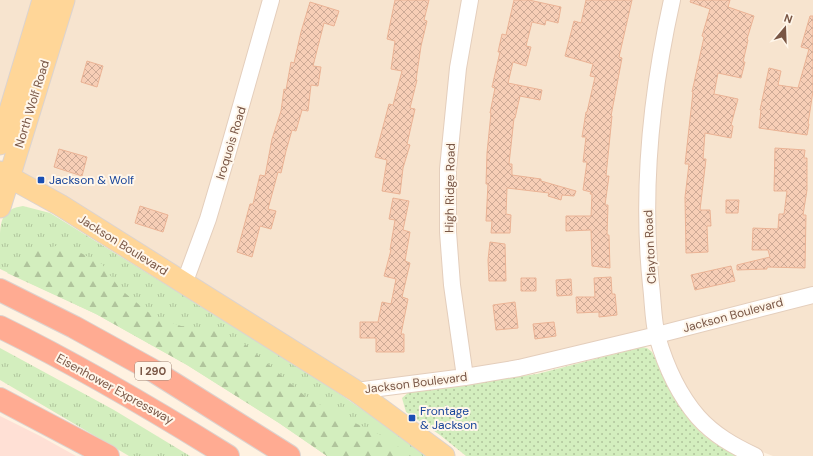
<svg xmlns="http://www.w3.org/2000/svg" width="813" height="456" font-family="'DM Sans',sans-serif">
<defs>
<pattern id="grass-tufts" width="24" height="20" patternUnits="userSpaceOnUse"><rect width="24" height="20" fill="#d3eebe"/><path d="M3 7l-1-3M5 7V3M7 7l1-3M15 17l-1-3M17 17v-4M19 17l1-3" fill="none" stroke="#b0c49c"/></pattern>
<pattern id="forest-firs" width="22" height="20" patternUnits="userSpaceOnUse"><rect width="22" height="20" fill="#d3eebe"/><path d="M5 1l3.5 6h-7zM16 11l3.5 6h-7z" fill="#b0c49c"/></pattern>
<pattern id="park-dots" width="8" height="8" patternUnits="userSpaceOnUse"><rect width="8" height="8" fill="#d3eebe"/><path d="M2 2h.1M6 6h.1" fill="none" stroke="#b0c49c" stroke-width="1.8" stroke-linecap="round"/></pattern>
<pattern id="building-cross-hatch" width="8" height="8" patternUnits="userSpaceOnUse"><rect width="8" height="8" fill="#f7ceb6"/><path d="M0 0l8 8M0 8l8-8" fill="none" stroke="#cdaa96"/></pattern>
</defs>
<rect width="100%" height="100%" fill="#fff2e1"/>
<path fill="#f7e4cf" d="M0 0H38L0 128Z
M69 0H813V456H773L737 442 702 414 677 374 662 330 527 362 355 385 15 175Z"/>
<path fill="#ffe0d5" d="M0 416 40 436 76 456H0Z"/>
<path fill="url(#grass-tufts)" d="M23 206 50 213 314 376 429 456H327L279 423 187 365 96 314 0 269C0 260 0 250 0 240 0 221 2 209 23 206Z
M0 348 114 410 190 456H129L0 380Z"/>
<path fill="url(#forest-firs)" d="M56 246 79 252 102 264 120 289 153 316 181 326 211 328 246 345 305 396 340 416 385 437 411 456H327L279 423 187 365 96 314 7 273 27 253Z"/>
<path fill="url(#park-dots)" d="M642 347 647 348 652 352C666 381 683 421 710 440 719 447 730 451 740 456H466L440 435 406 412 402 398 409 392 537 374Z"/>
<path fill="url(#building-cross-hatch)" stroke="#ebb395" d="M395 0H429L424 20 427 21 421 46 416 80H417L410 108 415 109 407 144 410 145 403 168 400 194 382 191 387 160 375 157 389 104 393 105 402 71 391 69 395 41 387 39Z
M514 0H529L561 7 558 23 546 20 545 25 532 22 526 46 531 47 526 66 513 62 508 83 542 90 540 100 520 96 515 118H514L509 164H512V175L541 179V181L576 191 574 196 562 195 561 200 548 196 549 193 507 188 506 214 511 215 510 233H491L492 221H486L488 184H486L487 153 491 113H490L495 88 492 87 500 52H498L502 34 506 35Z
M586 0H632L619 57 622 58 611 116H612L606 176H609L605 205H608L607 235H609L610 268 592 266 591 230 566 231V216H591L592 194H590L591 192 583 190 587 162H583L586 137H582L586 112H587L595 77 590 76 593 64 565 56 574 21 581 23Z
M691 0H730L728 7 754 16 747 39 748 40 743 62H745L741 78 718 73 714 94 738 99 731 125 733 126 731 138 705 133 703 159H706L700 210H710L711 226H707L708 252 686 253 685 197 689 164H685L693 92H692L704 37 702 36 710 9 690 2Z
M310 2 339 11 334 26 324 23 313 66 321 67 318 86 311 85 308 111 302 110 296 131 292 130 286 151 281 173 278 172 268 209 276 211 271 229 260 226 252 257 237 252 250 204H253L260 175 265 176 272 139 281 111 284 89 286 90 291 62 294 63 301 32Z
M810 16H813V91L808 124H809L807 135 759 128 761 110H760L769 68 781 71 778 85 798 88 809 49 801 47Z
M87 61 103 66 97 87 81 82Z
M775 148 805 150 804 158H807V190L803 215H806L805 268 767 267V269L737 270V265L770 257 768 250H752L753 228 778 229 779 214H784L787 191H774Z
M59 149 87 157 82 176 54 167Z
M393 198 409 201 403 230 410 232 405 261 410 263 402 297 408 299 401 334H404V352H376V338H360V322H378L382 302 391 304 396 279 384 276 391 250H390L395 220 389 219Z
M726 200H739L738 213H726Z
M140 206 168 215 163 232 135 223Z
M490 242 505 244 506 281H489L488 260Z
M731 266 735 281 695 290 691 275Z
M611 277 612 294H615L617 315 599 317V312L577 313 576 297H595L594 278Z
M521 278H536V291H521Z
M571 279 572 295 557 296 556 280Z
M515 302 518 328 496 330 493 305Z
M554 322 556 336 535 339 533 324Z"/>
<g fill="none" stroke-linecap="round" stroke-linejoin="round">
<g stroke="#e4cebc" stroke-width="18">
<path id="minor" d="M672 0C651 94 641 189 651 285 653 301 653 321 657 336 665 364 679 395 698 417 714 435 734 446 755 456
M184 284 208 219 227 155 271 0
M465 377 452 285 448 232V169L458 68 470 0
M356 391 465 377 519 368 657 335 813 295"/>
</g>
<g stroke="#dcd3cf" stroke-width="23">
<path id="major" d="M0 144 43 0
M0 172 60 205 356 391 444 456
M0 207 64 0"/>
</g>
<g stroke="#dcd3cf" stroke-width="24">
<path id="highway" d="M0 290 74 327 152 370 289 456
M0 327C78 365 154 410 228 456
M0 399 108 456"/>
</g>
<use href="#minor" stroke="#fff" stroke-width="16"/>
<use href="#major" stroke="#ffd698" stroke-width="21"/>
<use href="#highway" stroke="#ffab92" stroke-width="22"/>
</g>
<g fill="#1a4fb4" stroke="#fff6ea" stroke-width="1.5">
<rect x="37" y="176" width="8" height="8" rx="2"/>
<rect x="408" y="414" width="8" height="8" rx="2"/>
</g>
<g text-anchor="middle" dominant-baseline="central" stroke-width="4" stroke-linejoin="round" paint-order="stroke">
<rect fill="#fff6ea" stroke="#a18676" stroke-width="1" x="135" y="362" width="36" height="18" rx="3"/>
<g font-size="11" font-weight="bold" fill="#795645">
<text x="153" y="371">I 290</text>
</g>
<g font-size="12" fill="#795645" stroke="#fff6ea">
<text transform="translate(32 104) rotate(-73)">North Wolf Road</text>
<text transform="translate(231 143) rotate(-73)">Iroquois Road</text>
<text transform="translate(450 188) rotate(-89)">High Ridge Road</text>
<text transform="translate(123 245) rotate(32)">Jackson Boulevard</text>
<text transform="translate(650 247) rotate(-93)">Clayton Road</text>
<text transform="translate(733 315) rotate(-15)">Jackson Boulevard</text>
<text transform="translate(416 383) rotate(-7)">Jackson Boulevard</text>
<text transform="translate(115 389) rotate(29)">Eisenhower Expressway</text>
</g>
<g font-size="12" fill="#164399" stroke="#fff6ea" text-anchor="start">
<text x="49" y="180">Jackson &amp; Wolf</text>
<text x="420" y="411">Frontage<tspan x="420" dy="14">&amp; Jackson</tspan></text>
</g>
</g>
<g transform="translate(785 28) rotate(19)" stroke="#fff6ea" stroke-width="3" paint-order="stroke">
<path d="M0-3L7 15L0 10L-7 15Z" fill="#795645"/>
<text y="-6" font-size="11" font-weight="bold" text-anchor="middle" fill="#795645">N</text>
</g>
</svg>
